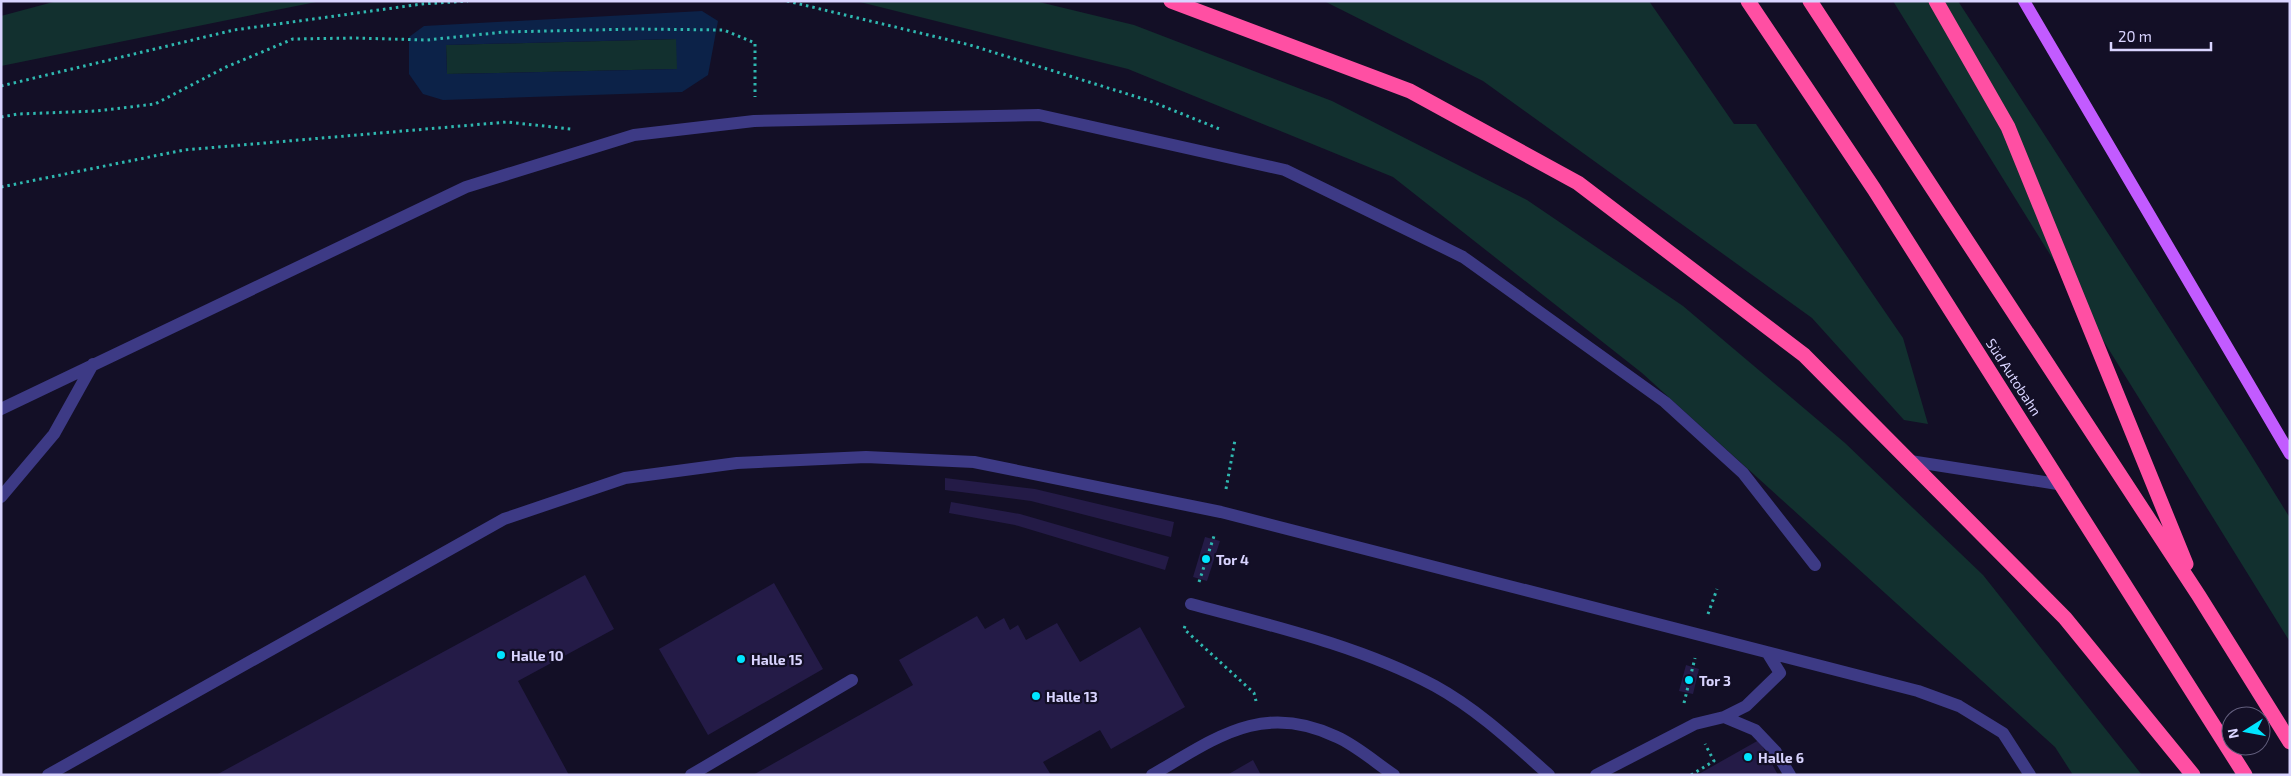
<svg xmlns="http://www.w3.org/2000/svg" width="2291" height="776" font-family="'Exo 2',sans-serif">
<rect width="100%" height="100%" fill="#130f26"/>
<path fill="#12302f" d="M57 1H321L1 66V16Z
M856 1H1035L1134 25 1332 101 1527 200 1683 306 1845 443 1983 575 2142 775H2073L2055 747 1642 373 1393 177 1128 69Z
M1324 1H1649L1734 124H1756L1903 338 1928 424 1904 420 1812 318 1483 81Z
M1893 1H1958L2246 447 2290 518V642Z
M677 39V69L447 74 446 45Z"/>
<path fill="#0c2248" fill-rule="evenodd" d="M702 11 718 21 708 75 682 92 443 100 423 94 409 74V37L424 26ZM676 39 677 69 447 74 446 45Z"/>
<path fill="#241b47" d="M945 478 1035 489 1174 522 1171 537 1031 501 945 490Z
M951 502 1020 514 1169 557 1165 570 1015 525 949 513Z
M1205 537 1220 541 1207 581 1193 577Z
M585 575 614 629 518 681 569 775H216Z
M774 583 823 669 708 735 659 649Z
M977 616 985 629 1004 618 1010 630 1018 625 1026 640 1057 623 1080 662 1140 627 1185 707 1111 749 1100 730 1043 762 1051 775H753L913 685 899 660Z
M1686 665 1699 669 1693 694 1679 691Z
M1759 740 1778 775H1697Z
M1253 760 1261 775H1227Z"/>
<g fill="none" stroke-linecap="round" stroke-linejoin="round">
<path stroke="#2fb8b0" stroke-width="3" stroke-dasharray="2.5 4" stroke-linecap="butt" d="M787 1 970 45 1150 101 1222 130
M1 86 234 30 422 4 468 1
M1 117 18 114 96 111 155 104 226 67 293 39 354 38 427 40 504 32 635 29 724 30 755 43V97
M1 187 184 150 507 122 571 129
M1226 489 1235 440
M1199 582 1215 533
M1708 614 1717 589
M1185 626 1184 629 1254 693 1256 701
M1684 703 1695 658
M1691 775 1714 761 1705 744"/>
<path stroke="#3d3a85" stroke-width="12" d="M1 409 466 187 634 135 754 121 1039 115 1285 170 1463 257 1665 402 1743 473 1815 565
M1910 461 2064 485
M1 497 54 434 93 364
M1191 604C1273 626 1360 646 1435 686 1477 709 1513 743 1549 775
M1724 717 1755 730 1776 752 1790 775
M48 775 504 519 625 478 737 463 866 457 974 462 1221 512 1918 691 1959 706 2003 733 2030 775
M691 775 852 680
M1152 775C1216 738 1262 701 1337 737 1357 746 1376 763 1394 775
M1596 775 1695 724 1724 717 1746 706 1780 673 1767 652"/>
<path stroke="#c25bff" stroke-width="12" d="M2024 1 2290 454"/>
<path stroke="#ff4fa3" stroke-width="15" d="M1171 1 1410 91 1578 183 1804 355 2065 618 2193 775
M1748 1 1874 189 2245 775
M1810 1 2199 596 2290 742
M1936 1 2008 127 2186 564"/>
</g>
<g fill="#00e5ff" stroke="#130f26" stroke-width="2">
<circle cx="1206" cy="559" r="5"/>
<circle cx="501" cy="655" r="5"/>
<circle cx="741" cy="659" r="5"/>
<circle cx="1689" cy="680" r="5"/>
<circle cx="1036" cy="696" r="5"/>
<circle cx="1748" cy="757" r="5"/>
</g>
<g text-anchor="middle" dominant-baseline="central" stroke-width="4.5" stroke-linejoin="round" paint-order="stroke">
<g font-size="14" fill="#d9d4ff" stroke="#130f26">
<text transform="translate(2014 377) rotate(57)">Süd Autobahn</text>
</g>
<g font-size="14" font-weight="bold" fill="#d9d4ff" stroke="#130f26" text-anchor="start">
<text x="1216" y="559">Tor 4</text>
<text x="511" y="655">Halle 10</text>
<text x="751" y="659">Halle 15</text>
<text x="1699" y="680">Tor 3</text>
<text x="1046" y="696">Halle 13</text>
<text x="1758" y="757">Halle 6</text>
</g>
</g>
<rect width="2291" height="776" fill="none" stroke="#d9d4ff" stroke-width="5"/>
<g transform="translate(2246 731) rotate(259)"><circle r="24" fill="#130f26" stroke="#625e7d"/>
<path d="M0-4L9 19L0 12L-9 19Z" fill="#00e5ff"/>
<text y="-8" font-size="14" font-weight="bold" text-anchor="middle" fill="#d9d4ff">N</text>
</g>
<path d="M2111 42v8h100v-8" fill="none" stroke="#d9d4ff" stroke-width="2.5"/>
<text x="2118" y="42" font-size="15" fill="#d9d4ff" stroke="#130f26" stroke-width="4" paint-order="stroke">20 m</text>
</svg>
